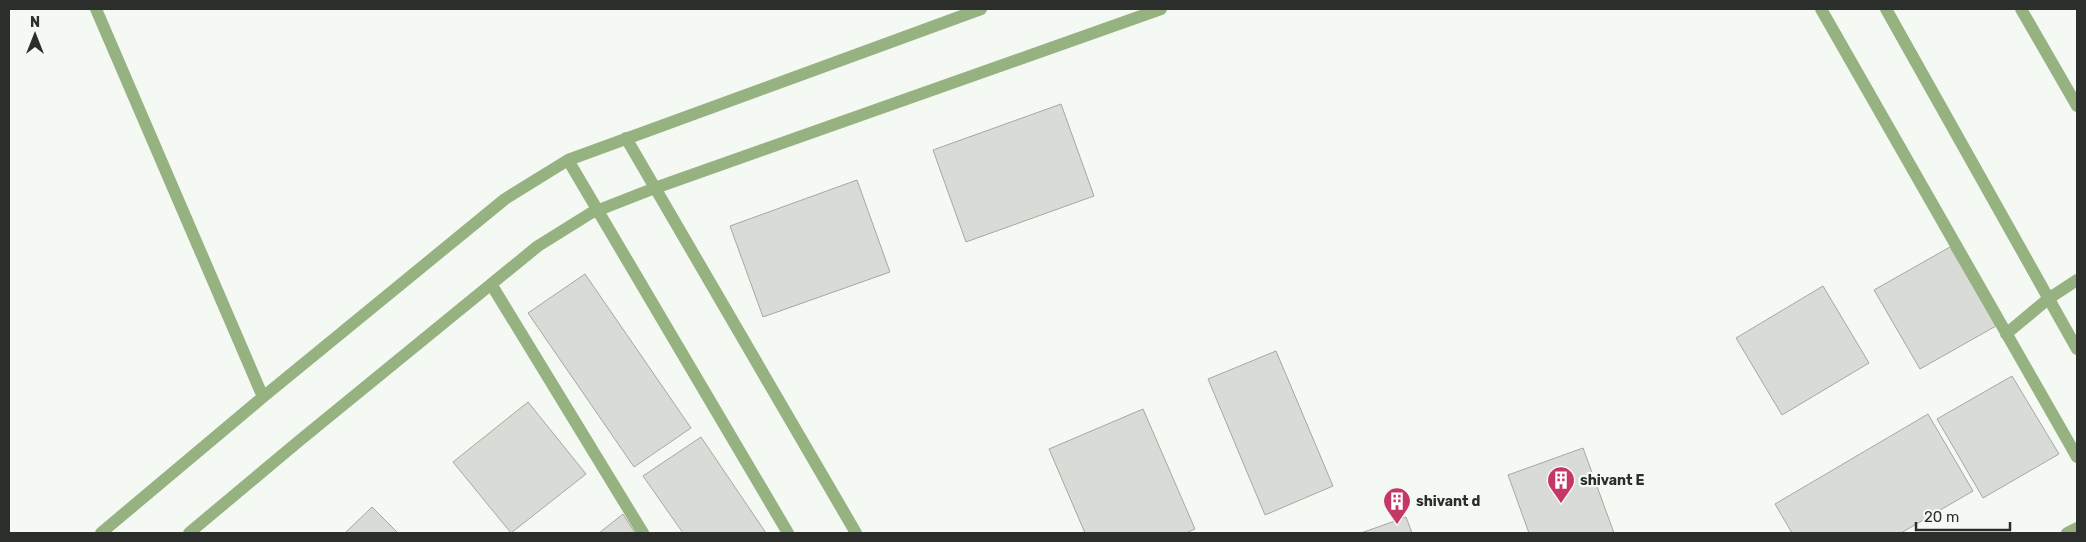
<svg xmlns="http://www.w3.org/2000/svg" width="2086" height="542" font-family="Rubik,sans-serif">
<rect width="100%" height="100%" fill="#f5f9f3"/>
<path fill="#d9dcd6" stroke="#a5a8a2" d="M1061 104 1094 196 966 242 933 150Z
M857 180 890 272 763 317 730 226Z
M1950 247 1996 326 1920 369 1874 290Z
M585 274 691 428 634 467 528 313Z
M1823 286 1869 363 1782 415 1736 338Z
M1276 351 1333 486 1265 515 1208 379Z
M2012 376 2059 454 1983 498 1937 419Z
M528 402 586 474 511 533 453 462Z
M1143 409 1195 529 1186 533H1085L1049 449Z
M1928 414 1973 491 1901 533H1792L1775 504Z
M701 437 766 533H683L643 476Z
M1583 448 1614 533H1529L1508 475Z
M372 507 398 533H345Z
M623 514 635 533H599Z
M1406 517 1412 533H1361Z"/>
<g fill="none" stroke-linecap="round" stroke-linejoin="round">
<path stroke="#97b281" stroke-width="12" d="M96 9 263 397
M1821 9 2077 457
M1886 9 2077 349
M2021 9 2077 106
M626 138 856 533
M568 160 788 533
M491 284 643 533
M2006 334 2048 299 2077 280
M101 533 263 397 505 199 568 160 981 9
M189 533 299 441 538 246 591 213 655 188 1161 9
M2067 533 2077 528"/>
</g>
<defs>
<g id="building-pin" transform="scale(1.4375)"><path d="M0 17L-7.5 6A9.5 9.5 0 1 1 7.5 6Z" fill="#c43766" stroke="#f5f9f3"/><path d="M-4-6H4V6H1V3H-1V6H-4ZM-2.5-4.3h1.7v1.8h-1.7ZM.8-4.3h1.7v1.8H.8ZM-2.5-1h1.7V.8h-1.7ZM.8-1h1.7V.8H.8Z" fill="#fff"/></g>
</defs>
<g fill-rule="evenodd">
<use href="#building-pin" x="1561" y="480"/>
<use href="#building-pin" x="1397" y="501"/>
</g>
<g text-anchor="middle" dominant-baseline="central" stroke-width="4.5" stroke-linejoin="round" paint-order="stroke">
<g font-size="14" font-weight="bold" fill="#2c2e2b" stroke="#f5f9f3" text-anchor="start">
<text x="1580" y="480">shivant E</text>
<text x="1416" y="501">shivant d</text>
</g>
</g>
<rect width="2086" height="542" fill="none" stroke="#2c2e2b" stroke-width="20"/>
<g transform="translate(35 35)" stroke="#f5f9f3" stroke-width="4" paint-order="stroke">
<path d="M0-4L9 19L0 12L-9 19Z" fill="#2c2e2b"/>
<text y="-8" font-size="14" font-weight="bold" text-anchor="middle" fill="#2c2e2b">N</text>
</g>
<path d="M1916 522v8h94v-8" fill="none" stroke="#2c2e2b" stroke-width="2.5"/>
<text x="1924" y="522" font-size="15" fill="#2c2e2b" stroke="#f5f9f3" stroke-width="4" paint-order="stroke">20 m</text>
</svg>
